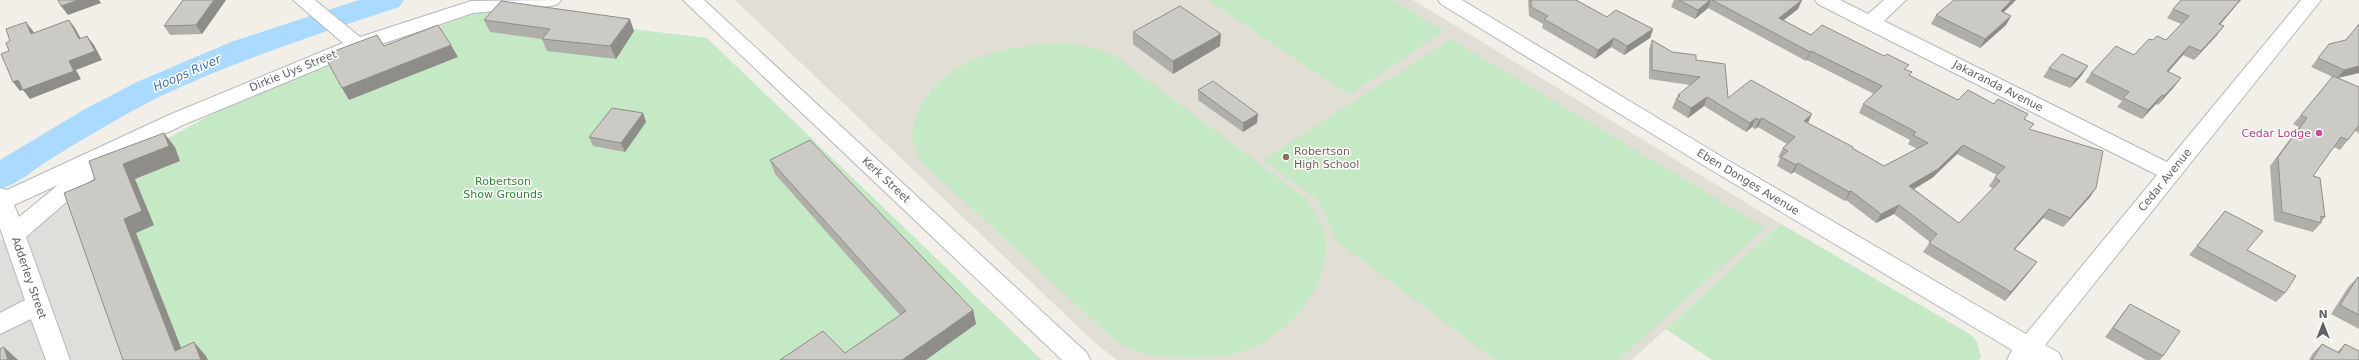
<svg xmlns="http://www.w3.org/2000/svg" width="2359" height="360" font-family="'DejaVu Sans',sans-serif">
<rect width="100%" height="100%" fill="#f1efe8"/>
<path fill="#e0deda" d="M73 200 127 360H0V241Z"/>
<path fill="#e1ded6" d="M735 0H1413L1781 224 1632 360H1117L1095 343Z"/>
<path fill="#c5e8c5" d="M1208 0H1393L1444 31 1349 95Z
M482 11 707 38 1042 360H127L73 200 99 176 247 95Z
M1451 39 1765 228 1618 360H1495L1337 241 1317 199 1263 160Z
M1066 43 1093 47 1117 57 1304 197C1314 210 1325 226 1326 243 1328 292 1284 341 1237 353 1210 360 1148 360 1124 346 1118 343 1113 338 1107 333L926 166C912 150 909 136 917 115 939 57 1010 44 1066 43Z
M1781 224 1970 334 1977 342 1981 357 1978 360H1712L1666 329Z"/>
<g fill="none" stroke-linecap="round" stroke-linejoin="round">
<path fill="#aadaff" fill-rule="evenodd" d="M359 0H404L399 7C318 34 237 60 159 97 121 116 85 138 49 160 33 170 18 184 0 189V160L85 109 137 82 231 42Z"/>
<g stroke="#b5b8bc" stroke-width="2">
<path id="minor" d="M293 0H315L360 37 471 1 561 0 558 4 551 6 473 13 364 50 183 125 102 164 104 167 101 172 26 237 70 360H46L31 319 0 334V313L25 300 0 228V188L7 190 169 115 343 43ZM58 185 19 217 14 205Z
M683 0H704L1087 353 1090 360H1062Z
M1438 0H1462L1724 158 2026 334 2157 175 1863 27 1818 4 1815 0H1840L1868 14 1884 0H1906L1884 21 2167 162 2301 0H2321L2045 345 2059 353 2062 360H2007L2012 350 1708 168 1441 4Z"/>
</g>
<use href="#minor" fill="#fff" fill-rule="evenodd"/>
</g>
<path fill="#afaea9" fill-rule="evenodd" d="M183 0H226L202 34 170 35 164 26Z
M1528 0H1576L1607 17 1653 29 1650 38 1624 55 1611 47 1595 59 1542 28 1543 24 1529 16Z
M1674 0H1802L1798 9 1783 20 1811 35 1906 70 1910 76 1958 100 1994 104 2028 114 2025 119 2030 129 2096 188 2090 197 2063 227 2043 218 2015 249 2030 271 2005 301 1923 252 1930 242 1894 214 1876 223 1846 200 1845 201 1794 172 1791 174 1777 166 1780 158 1778 157 1783 148 1787 144 1758 127 1755 129 1752 127 1746 132 1704 106 1688 118 1672 108 1676 99 1677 98 1678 95 1690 85 1649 79V49L1652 40 1672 52 1696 60 1728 98 1808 123 1884 166 1917 149 1908 144 1910 140 1859 113 1863 104 1874 94 1807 60 1806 61 1708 8 1695 19 1671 7ZM1957 154 1997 175 1995 177 1989 186 1993 189 1959 223 1914 189 1932 178Z
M2173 9 2220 24 2217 35 2194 60 2183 55 2168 72 2174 87 2158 105 2156 104 2142 119 2117 107 2122 101 2085 82 2091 73 2134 55 2153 40H2166L2181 24 2167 18Z
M2003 13 2011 16 2006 25 1980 48 1931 24 1936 15Z
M484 20 634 31 616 59 547 51 542 39 490 32Z
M1133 32 1220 46 1173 74 1133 44Z
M2329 44 2359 73 2338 78 2359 87V133L2355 131 2348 140 2340 150 2334 147 2313 176 2325 217 2321 222V223L2313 232 2274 221 2270 166 2299 127 2293 124 2333 77 2311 67Z
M2049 68 2082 75 2070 88 2043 77Z
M1198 90 1257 123 1243 132 1198 100Z
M643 113 646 122 625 152 593 146 589 137Z
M770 160 973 310 976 324 900 315 775 174Z
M2225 211 2247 250 2285 293 2276 302 2189 255Z
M2358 277 2359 278V329L2331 314 2349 286Z
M2130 304 2163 356 2160 360H2146L2105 337 2123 313Z
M2322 344 2337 352 2345 344 2359 360H2309L2313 353Z"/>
<path fill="#8f8d8a" d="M78 0H99L101 3 68 15 61 6Z
M214 0H226L202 34 196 25Z
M1710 0H1711L1708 8 1695 19 1698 10Z
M1802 0 1798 9 1775 27 1779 18Z
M2012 0H2016L1996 20 2001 11Z
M2240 0H2241L2213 33 2219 24Z
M2011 16 2006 25 1980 48 1985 39Z
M630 19 634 31 616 59 610 46Z
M69 20 75 28 86 48 79 39Z
M26 22 33 31 38 43 31 34Z
M2224 26 2217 35 2194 60 2201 51Z
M1653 29 1650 38 1624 55 1627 46Z
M1221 34 1220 46 1173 74V61Z
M87 36 94 45 102 60 76 70 81 79 30 99 23 90 69 61Z
M1614 38 1611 47 1595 59 1598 50Z
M451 45 458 57 349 100 342 88Z
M2189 46 2183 55 2161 80 2167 71Z
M1811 51 1807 60 1806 61 1810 52Z
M2088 66 2082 75 2070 88 2076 79Z
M2359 66V73L2337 78 2344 70Z
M2181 78 2174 87 2158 105 2164 96Z
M18 80 25 89 20 91 13 82Z
M2162 95 2156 104 2142 119 2148 110Z
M1707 97 1704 106 1688 118 1691 108Z
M643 113 646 122 625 152 621 143Z
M1258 114 1257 123 1243 132V123Z
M1812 114 1808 123 1804 121Z
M1756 118 1752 127 1746 132 1750 123Z
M1762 118 1758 127 1755 129 1759 120Z
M164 133 175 147 180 161 135 179 154 225 136 233 186 360 175 351 124 219 123 164Z
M1963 145 1957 154 1932 178 1904 195 1909 186Z
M1798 163 1794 172 1791 174 1796 165Z
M2096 188 2090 197 2063 227 2070 218Z
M1851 191 1846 200 1845 201 1849 192Z
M1899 205 1894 214 1876 223 1881 214Z
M2049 209 2043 218 2007 258 2014 249Z
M2037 262 2030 271 2005 301 2011 292Z
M973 310 976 324 926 360H902Z
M194 342 206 356 208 360H200Z
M4 347 18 360H8Z"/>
<path fill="#cccac5" stroke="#8f8d8a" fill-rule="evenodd" d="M58 0H78L61 6Z
M183 0H214L196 25 164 26Z
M1531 0H1576L1607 17 1616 10 1653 29 1627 46 1614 38 1598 50 1544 19 1548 16 1531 7Z
M1679 0H1710L1698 10Z
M1712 0H1802L1779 18 1811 35 1822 25 1884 56 1887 54 1909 65 1904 69 1912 72 1909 75 1958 100 1968 90 1994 104 1998 99 2028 114 2024 119 2034 124 2029 129 2103 151 2096 188 2070 218 2049 209 2014 249 2037 262 2011 292 1929 243 1937 234 1899 205 1881 214 1851 191 1849 192 1798 163 1796 165 1781 157 1788 151 1783 148 1795 137 1762 118 1759 120 1756 118 1750 123 1707 97 1691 108 1676 99 1680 96 1678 95 1700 77 1652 70V40L1672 52 1696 55V60L1725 64 1728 98 1751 80 1812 114 1804 121 1853 147 1852 148 1884 166 1928 143 1913 135 1916 132 1863 104 1882 86 1811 51 1810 52ZM1963 145 2005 167 1995 177 2000 181 1959 223 1909 186 1938 169Z
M1954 0H2012L2001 11 2011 16 1985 39 1936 15Z
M2181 0H2240L2219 24 2224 26 2201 51 2189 46 2167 71 2181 78 2164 96 2162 95 2148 110 2123 98 2129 92 2091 73 2116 46 2134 55 2149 39 2153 40 2157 36 2166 40 2189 16 2173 9Z
M501 1 630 19 610 46 542 39 550 29 484 20Z
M1180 6 1221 34 1173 61 1133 32Z
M69 20 79 39 87 36 95 51 69 61 74 71 23 90 18 80 13 82 1 54 9 51 6 43 10 41 6 29 26 22 31 34Z
M2359 24V66L2344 70 2318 58 2329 44 2346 40Z
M438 25 451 45 342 88 324 55 377 35 384 46Z
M2062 54 2088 66 2076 79 2049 68Z
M2333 76 2359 87V125L2348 140 2341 137 2313 176 2320 178 2325 217 2321 216V223L2282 212 2278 157 2307 118 2301 115Z
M1213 81 1258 114 1243 123 1198 90Z
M612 108 643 113 621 143 589 137Z
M164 133 169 146 123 164 142 211 124 219 175 351 194 342 201 360H123L64 193 95 180 89 161Z
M810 140 973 310 902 360H780L823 331 845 353 906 311 770 160Z
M2225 211 2263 231 2247 250 2296 276 2285 293 2197 246Z
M2358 277 2359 278V315L2340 305Z
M2130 304 2180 331 2163 356 2113 328Z
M2322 344 2339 353 2345 344 2359 351V360H2312Z
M4 347 8 360H0V349Z"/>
<circle fill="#d1479c" stroke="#fff" stroke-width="1.5" cx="2319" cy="133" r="4"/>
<circle fill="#8d6e63" stroke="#fff" stroke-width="1.5" cx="1286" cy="157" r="4"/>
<g text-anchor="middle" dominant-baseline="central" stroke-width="3" stroke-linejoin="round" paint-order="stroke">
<g font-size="11" fill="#5f6368" stroke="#fff">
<text transform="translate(293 71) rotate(-22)">Dirkie Uys Street</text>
<text transform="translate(1998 86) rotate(27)">Jakaranda Avenue</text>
<text transform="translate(886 180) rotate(43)">Kerk Street</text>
<text transform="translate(2165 180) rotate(-51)">Cedar Avenue</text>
<text transform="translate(1748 182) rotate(31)">Eben Donges Avenue</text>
<text transform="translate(29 278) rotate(71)">Adderley Street</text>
</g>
<g font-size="11" fill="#b23c85" stroke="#fff" text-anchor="end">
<text x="2311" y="133">Cedar Lodge</text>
</g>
<g font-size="11" fill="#785e54" stroke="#fff" text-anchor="start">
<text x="1294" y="151">Robertson<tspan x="1294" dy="13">High School</tspan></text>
</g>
<g font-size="11" fill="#348238" stroke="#fff">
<text x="503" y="181">Robertson<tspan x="503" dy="13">Show Grounds</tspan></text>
</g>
<g font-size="12" font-style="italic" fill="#4174aa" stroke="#fff">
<text transform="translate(187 73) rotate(-24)">Hoops River</text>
</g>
</g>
<g transform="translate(2323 324)" stroke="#ffffff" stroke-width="3" paint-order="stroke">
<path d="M0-3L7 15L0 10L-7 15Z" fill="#5f6368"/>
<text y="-6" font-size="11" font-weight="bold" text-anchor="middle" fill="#5f6368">N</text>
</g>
</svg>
